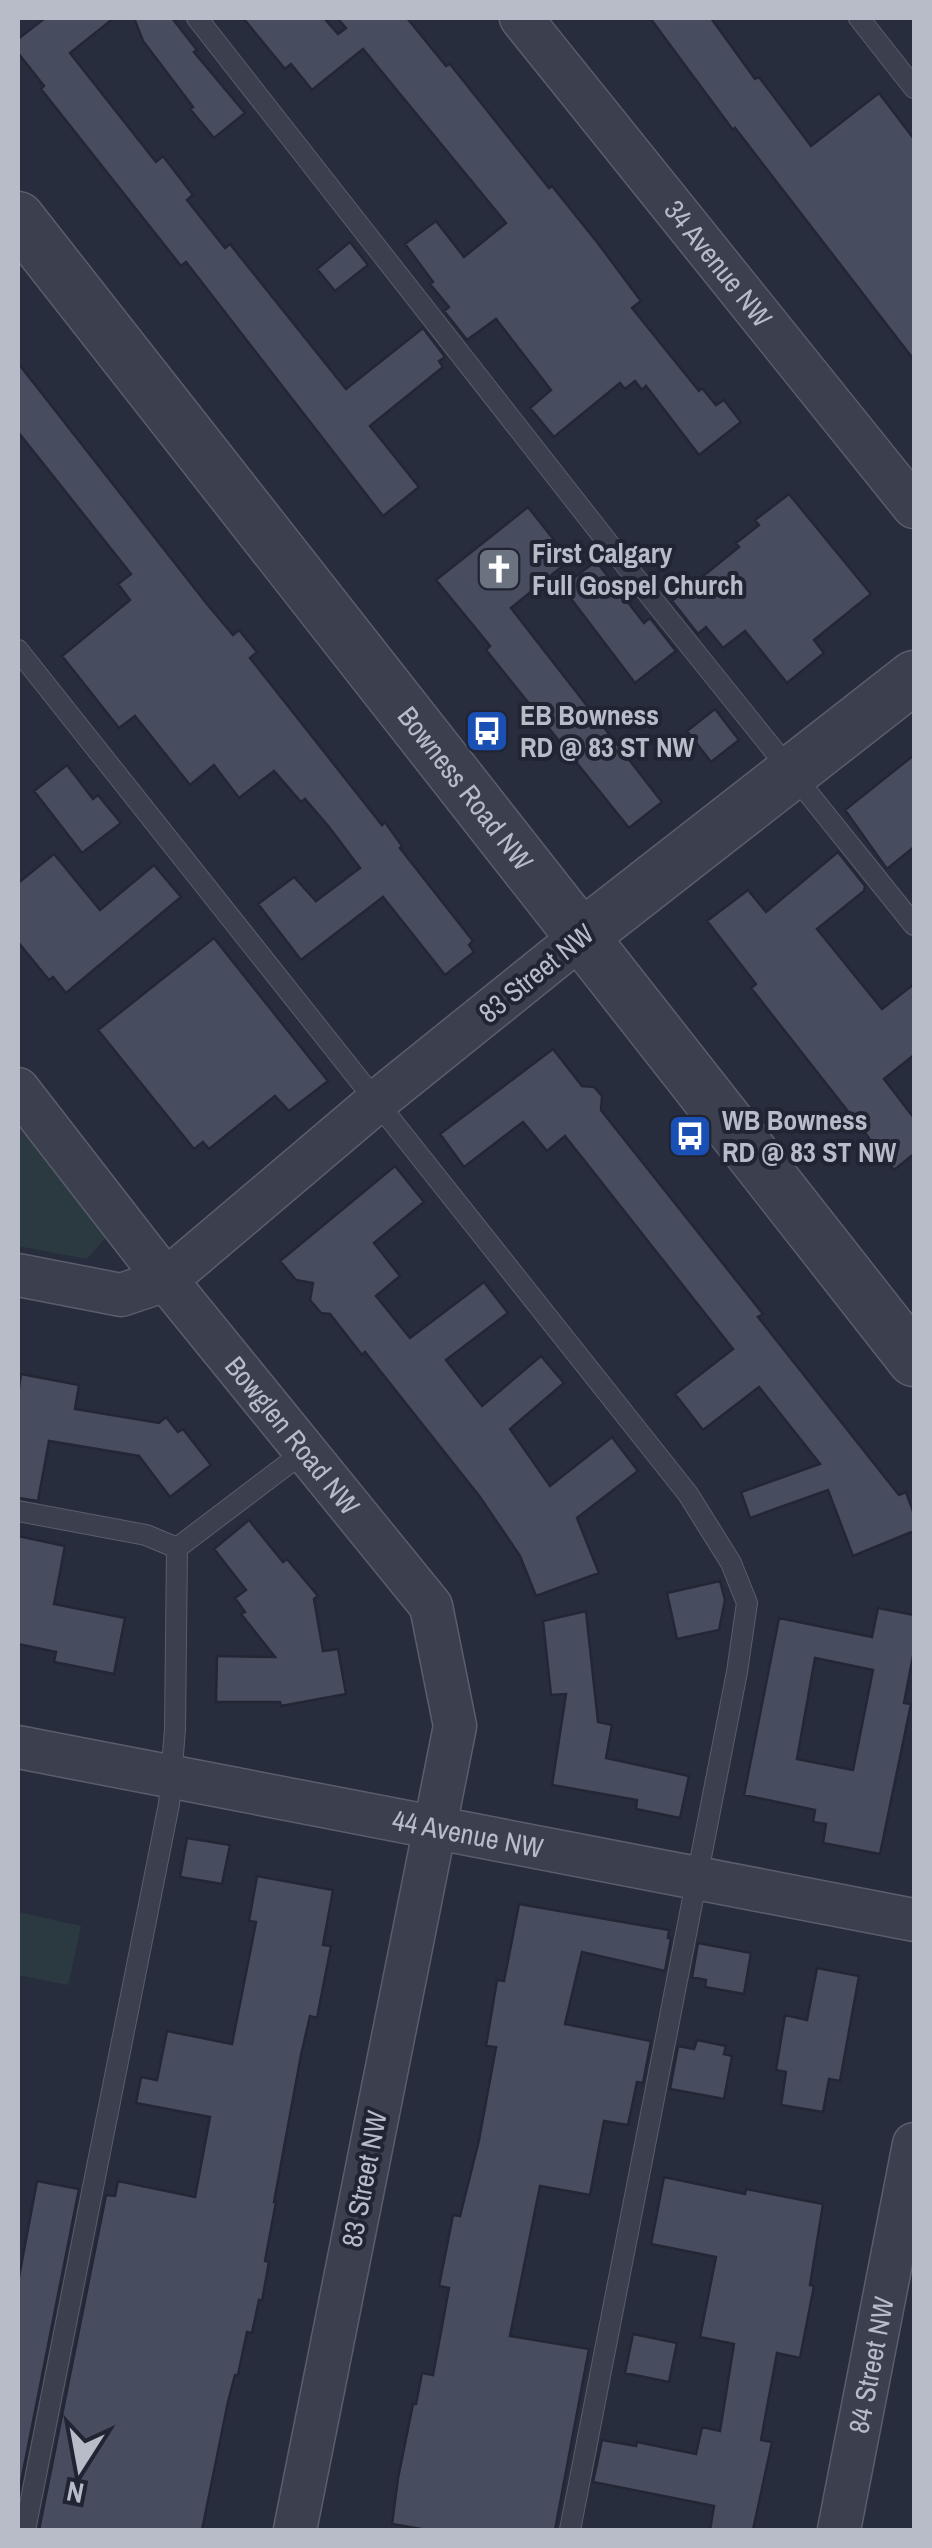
<svg xmlns="http://www.w3.org/2000/svg" width="932" height="2548" font-family="'Archivo Narrow',sans-serif">
<rect width="100%" height="100%" fill="#282d3e"/>
<path fill="#2b3a40" d="M18 1126 106 1237 87 1259 18 1246Z
M18 1912 81 1926 68 1985 18 1975Z"/>
<path fill="#484c5f" stroke="#232635" stroke-width="2.5" fill-rule="evenodd" d="M45 18H114L70 53 156 162 163 156 193 195 187 200 225 248 230 244 346 389 423 328 445 357 439 361 443 367 370 426 419 487 383 516 186 262 181 266 41 89 44 86 18 53V39Z
M134 18H172L197 50 194 52 245 113 214 138 190 109 193 107 143 41Z
M243 18H324L338 34 346 28 337 18H407L446 66 450 64 549 188 552 186 597 242 641 301 632 308 699 391 702 388 716 405 724 400 741 422 699 455 646 386 642 390 635 381 625 389 620 383 554 437 530 408 551 390 496 319 467 340 444 311 449 307 430 284 433 282 405 244 436 221 464 257 506 223 363 49 312 90 291 64 285 69Z
M650 18H711L755 79 759 77 811 146 879 93 914 139V360L735 128 733 130Z
M350 242 368 265 335 291 317 269Z
M18 363 207 604 233 635 239 630 257 652 250 658 382 825 385 822 402 846 400 848 473 941 469 945 474 952 445 975 383 897 301 960 258 904 294 877 316 901 360 868 329 827 305 799 301 802 274 771 239 798 214 765 190 785 135 716 119 728 62 656 130 600 118 584 131 574 18 432Z
M789 494 871 594 814 640 824 653 787 683 745 631 723 648 706 627 698 634 672 601 739 547 736 543 759 525 755 520Z
M528 507 570 560 511 608 662 802 629 828 486 650 490 646 436 580Z
M596 561 644 623 650 618 676 651 635 683 562 587Z
M715 709 739 740 711 762 687 731Z
M914 755V847L887 869 845 810Z
M67 765 93 799 98 795 121 823 82 853 34 791Z
M838 852 865 886 864 891 817 929 882 1009 914 984V1055L884 1079 914 1118V1154L894 1170 751 988 756 984 707 921 748 890 766 912Z
M54 854 100 910 154 865 181 897 66 993 53 977 49 980 18 942V883Z
M214 938 328 1081 289 1111 275 1096 209 1149 203 1142 194 1149 98 1030Z
M553 1049 582 1086 594 1087 602 1096 601 1110 763 1314 758 1317 899 1495 906 1492 914 1514V1531L853 1556 828 1490 750 1518 741 1492 820 1464 759 1387 703 1430 675 1394 733 1349 565 1136 547 1151 523 1122 464 1167 440 1134Z
M395 1166 424 1202 374 1243 400 1276 376 1296 410 1338 484 1282 508 1313 446 1360 482 1406 541 1356 564 1383 510 1429 550 1486 612 1437 638 1471 577 1518 599 1573 536 1596 520 1556 480 1497 365 1352 362 1355 330 1314 321 1313 310 1300 313 1283 296 1280 280 1261Z
M21 1374 79 1385 75 1409 159 1423 166 1417 178 1432 183 1429 211 1465 170 1497 139 1456 49 1441 38 1501 18 1498V1394Z
M249 1520 283 1562 287 1559 318 1596 314 1599 323 1651 338 1649 346 1694 281 1706 280 1702H216L217 1656 275 1657 241 1614 245 1612 235 1598 246 1590 214 1549Z
M18 1536 65 1546 54 1604 125 1618 114 1674 54 1662 56 1652 18 1644Z
M720 1581 725 1600 719 1630 677 1639 667 1593Z
M878 1608 914 1615V1651L904 1703 911 1704 880 1854 823 1843 826 1824 813 1822 815 1810 744 1795 779 1618 872 1637ZM815 1658 873 1670 853 1770 797 1759Z
M586 1611 598 1722 612 1725 606 1758 689 1776 680 1818 636 1809 637 1800 552 1785 566 1694 551 1695 543 1621Z
M187 1838 230 1845 222 1884 180 1877Z
M257 1876 333 1890 323 1945 331 1946 317 2018 310 2016 301 2055 274 2202H276L265 2261 269 2262 262 2301 259 2300 252 2333 247 2332 238 2375H235L228 2402 202 2530H39L106 2195 115 2196 118 2181 195 2197 210 2117 136 2103 141 2077 157 2080 167 2031 232 2044 256 1922 249 1921Z
M519 1904 669 1930 668 1938H671L665 1971 582 1952 565 2024 651 2041 643 2083 637 2082 628 2125 604 2121 590 2195 540 2186 510 2336 589 2349 555 2530H427L392 2524 398 2478 413 2404H416L422 2373 433 2375 449 2288 439 2286 453 2215 460 2216 479 2140 496 2047 486 2046 497 1980 504 1981Z
M698 1943 751 1953 744 1994 705 1987 706 1980 692 1977Z
M817 1968 859 1976 840 2081 829 2079 823 2112 781 2105 786 2072 776 2070 785 2015 807 2020Z
M697 2040 726 2046 724 2054 732 2056 724 2099 670 2089 678 2046 694 2049Z
M664 2177 745 2194 746 2189 823 2204 810 2285 814 2286 800 2358 777 2353 761 2440 772 2442 753 2530H710L714 2506 593 2482 602 2440 636 2446 637 2442 696 2454 702 2427 720 2431 734 2344 700 2337 716 2257 651 2244Z
M37 2181 79 2189 18 2497V2282Z
M633 2334 677 2343 669 2382 625 2373Z"/>
<g fill="none" stroke-linecap="round" stroke-linejoin="round">
<g stroke="#5a5d6b" stroke-width="22">
<path id="service" d="M197 18 638 581 914 925
M859 18 914 88
M18 650 688 1494 731 1563 747 1603 737 1672 570 2530
M18 1511 146 1535 177 1548 175 1729 169 1804 25 2530
M177 1548 305 1451"/>
</g>
<g stroke="#5a5d6b" stroke-width="45">
<g id="minor">
<path id="s1" d="M521 18 914 507"/>
<path id="s2" d="M18 1089 166 1280 431 1606 455 1726 295 2530"/>
<path d="M18 1275 121 1295 166 1280 376 1102 581 937"/>
<path id="s3" d="M18 1747 914 1920"/>
<path id="s4" d="M839 2530 914 2144"/>
</g>
</g>
<g stroke="#5a5d6b" stroke-width="55">
<g id="tertiary">
<path id="s5" d="M18 218 914 1360"/>
<path d="M581 937 914 677"/>
</g>
</g>
<use href="#service" stroke="#3c404e" stroke-width="20"/>
<use href="#minor" stroke="#3c404e" stroke-width="42"/>
<use href="#tertiary" stroke="#3c404e" stroke-width="52"/>
</g>
<defs>
<g id="church-square" transform="scale(2.25)"><rect x="-9" y="-9" width="18" height="18" rx="4" fill="#6b7280" stroke="#212433"/><path d="M-1.2-6h2.4v3.5h3.3v2.4h-3.3V6h-2.4V-.1h-3.3v-2.4h3.3Z" fill="#fff"/></g>
<g id="bus-square" transform="scale(2.25)"><rect x="-9" y="-9" width="18" height="18" rx="4" fill="#1a4fb4" stroke="#212433"/><path d="M-5-6H5V4H4V6H2V4H-2V6H-4V4H-5ZM-3.5-4V0h7V-4ZM-3.5 1.2v1.5H-2V1.2ZM2 1.2v1.5H3.5V1.2Z" fill="#fff"/></g>
</defs>
<g fill-rule="evenodd">
<use href="#church-square" x="499" y="569"/>
<use href="#bus-square" x="487" y="731"/>
<use href="#bus-square" x="690" y="1136"/>
</g>
<g text-anchor="middle" dominant-baseline="central" stroke-width="8" stroke-linejoin="round" paint-order="stroke">
<g font-size="28" fill="#b8bbc8" stroke="#212433">
<text stroke="none"><textPath href="#s1" startOffset="315">34 Avenue NW</textPath></text>
<text stroke="none"><textPath href="#s5" startOffset="725">Bowness Road NW</textPath></text>
<text transform="translate(536 973) rotate(-39)">83 Street NW</text>
<text stroke="none"><textPath href="#s2" startOffset="442">Bowglen Road NW</textPath></text>
<text stroke="none"><textPath href="#s3" startOffset="458">44 Avenue NW</textPath></text>
<text transform="translate(364 2179) rotate(-79)">83 Street NW</text>
<text stroke="none"><textPath href="#s4" startOffset="168">84 Street NW</textPath></text>
</g>
<g font-size="28" font-weight="bold" fill="#b8bbc8" stroke="#212433" text-anchor="start">
<text x="532" y="553">First Calgary<tspan x="532" dy="32">Full Gospel Church</tspan></text>
<text x="520" y="715">EB Bowness<tspan x="520" dy="32">RD @ 83 ST NW</tspan></text>
<text x="722" y="1120">WB Bowness<tspan x="722" dy="32">RD @ 83 ST NW</tspan></text>
</g>
</g>
<rect width="932" height="2548" fill="none" stroke="#b8bbc8" stroke-width="40"/>
<g transform="translate(80 2468) rotate(191)" stroke="#212433" stroke-width="8" paint-order="stroke">
<path d="M0-8L18 38L0 25L-18 38Z" fill="#b8bbc8"/>
<text y="-15" font-size="28" font-weight="bold" text-anchor="middle" fill="#b8bbc8">N</text>
</g>
</svg>
